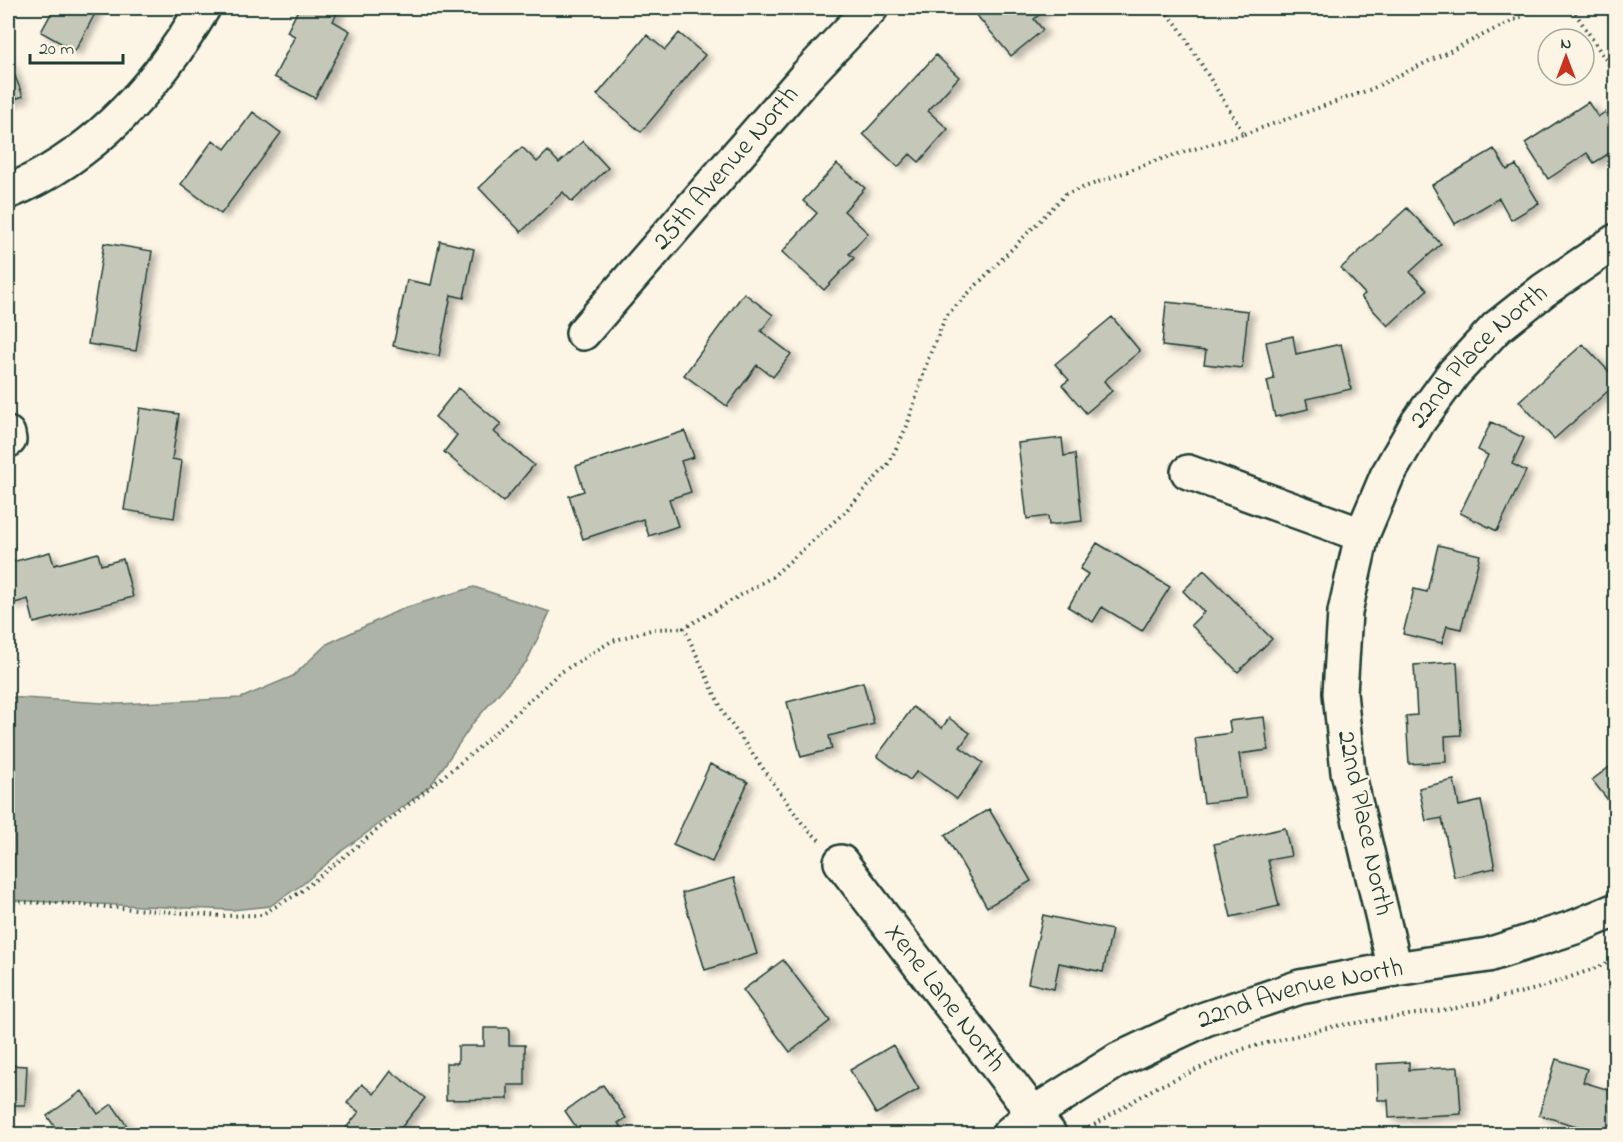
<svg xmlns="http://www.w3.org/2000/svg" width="1623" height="1142" font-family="'Indie Flower',sans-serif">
<defs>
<filter id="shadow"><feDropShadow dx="6" dy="4" stdDeviation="3" flood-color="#0004"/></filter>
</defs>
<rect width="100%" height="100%" fill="#fcf5e5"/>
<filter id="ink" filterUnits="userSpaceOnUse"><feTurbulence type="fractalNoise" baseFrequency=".0167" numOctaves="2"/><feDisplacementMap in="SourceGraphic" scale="12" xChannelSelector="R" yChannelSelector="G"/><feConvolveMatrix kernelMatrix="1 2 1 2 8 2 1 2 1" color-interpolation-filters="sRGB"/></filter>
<g filter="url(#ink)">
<path fill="#aeb3a7" stroke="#758479" stroke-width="1.5" d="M474 587 550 612 527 661 473 723 431 785 407 804 343 850 303 884 270 906 232 910 8 900V697L119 704 241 698 293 676 327 644 404 608Z"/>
<path fill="#c5c7b9" stroke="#1f3d34" stroke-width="1.5" filter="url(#shadow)" d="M54 8H98L75 51 41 32Z
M299 8H340L333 21 350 31 315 98 274 77 295 36 287 32Z
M978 8H1048L1034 19 1043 30 1011 56 974 12Z
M679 33 705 55 641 132 597 95 647 35 665 50Z
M936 55 959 77 928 111 948 129 919 162 910 154 898 167 863 134Z
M8 59 23 96 8 102Z
M1588 102 1598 117 1605 112 1616 127V149L1594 163 1587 153 1548 179 1525 143Z
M253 112 281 133 221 214 181 184 213 140 225 149Z
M583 141 608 168 572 202 563 192 521 232 479 188 522 147 537 162 548 151 559 163Z
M1494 149 1507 170 1516 165 1539 203 1511 220 1499 198 1455 224 1432 185Z
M837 164 865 188 844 211 868 233 849 254 854 258 824 290 782 252 817 213 803 201Z
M1407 208 1441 244 1410 272 1427 290 1388 326 1361 297 1365 294 1341 268Z
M440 241 474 249 464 298 451 295 439 356 393 346 407 280 431 285Z
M104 243 152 251 136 351 88 344Z
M744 293 773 315 761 331 791 354 773 377 757 365 727 406 684 375Z
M1166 302 1248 311 1242 368 1204 364 1206 351 1162 346Z
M1112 317 1140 351 1104 381 1112 391 1086 413 1062 385 1069 380 1055 364Z
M1293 336 1296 354 1341 344 1351 389 1306 399 1308 409 1275 417 1267 381 1274 379 1266 342Z
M1583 344 1616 379V384L1554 439 1519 401Z
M458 388 501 424 494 432 534 465 503 502 444 452 457 435 435 417Z
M140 408 179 414 172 459 182 461 174 518 124 510Z
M1491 422 1524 438 1512 464 1526 471 1497 531 1460 513 1488 455 1478 450Z
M685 431 694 457 681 461 691 492 669 499 678 526 649 536 643 519 583 539 569 496 584 491 576 466Z
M1062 438 1064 456 1075 454 1082 521 1049 525 1048 516 1027 519 1018 443Z
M1097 543 1170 587 1142 631 1102 607 1093 622 1068 607 1088 574 1080 569Z
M1438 545 1480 555 1461 629 1447 626 1442 643 1403 634 1414 589 1427 592Z
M50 552 54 565 98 553 101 565 123 559 133 597 34 623 28 599 12 604 8 588V563Z
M1204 570 1272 639 1238 672 1191 625 1204 612 1183 591Z
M1457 662 1461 735 1445 736 1446 762 1409 764 1406 716 1417 715 1414 665Z
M863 682 874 724 829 736 832 749 801 757 787 702Z
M913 707 942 728 949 718 970 733 960 747 983 763 957 799 917 771 910 780 877 756Z
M1264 717 1268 750 1239 754 1246 798 1204 803 1195 738 1231 733 1229 721Z
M1616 762V810L1592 780Z
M710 764 748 782 712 862 673 845Z
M1454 780 1459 806 1481 801 1495 868 1454 877 1442 818 1426 821 1419 788Z
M989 809 1031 881 987 907 945 835Z
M1285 828 1291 856 1268 860 1279 906 1231 917 1214 844Z
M734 878 757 954 705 970 682 893Z
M1043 915 1112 930 1103 972 1059 963 1054 989 1028 983Z
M783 960 830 1021 790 1052 743 990Z
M484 1028H509V1045H525V1085H508V1099L446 1100V1063H458V1046H484Z
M893 1045 919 1089 876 1114 850 1070Z
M1556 1059 1587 1069 1583 1082 1616 1092 1615 1134H1604L1539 1115Z
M1409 1062V1070L1458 1067 1461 1114 1389 1118 1388 1100H1378L1377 1064Z
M8 1065 27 1066 25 1105H8Z
M391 1071 425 1098 396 1134H341L359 1112 347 1103 362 1084 374 1094Z
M603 1085 626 1118 618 1123 626 1134H581L565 1111Z
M82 1091 98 1114 112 1104 127 1126 114 1134H60L47 1116Z"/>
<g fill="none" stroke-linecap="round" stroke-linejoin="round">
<g stroke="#1f3d34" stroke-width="38">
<g id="minor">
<path d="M8 192C93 157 157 86 203 8"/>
<path id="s1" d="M583 333 807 75 871 8"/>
<path d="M8 434 9 440"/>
<path d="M1188 472 1362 535"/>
<path id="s2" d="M841 862 1049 1134"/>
<path id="s3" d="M1395 969 1348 772 1340 693 1345 612 1362 535 1387 476 1418 422 1454 373 1496 328 1544 290 1616 241"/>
<path id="s4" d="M1009 1134 1034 1113 1118 1060 1205 1019 1300 987 1395 969 1488 955 1575 927 1616 910"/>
</g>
</g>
<path stroke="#1f3d34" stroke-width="4" stroke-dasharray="1.5 4.5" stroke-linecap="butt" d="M1572 8 1616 75
M1244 134 1369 90 1539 8
M819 840 802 823 724 714 684 628 772 577 845 512 889 463 907 426 928 359 946 316 1066 194 1155 161 1244 134 1178 26 1163 8
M8 902 58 903 222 916 261 915 299 893 476 750 558 674 612 641 654 629 684 628
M1079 1134 1155 1088 1243 1049 1335 1026 1456 1008 1536 989 1596 968 1616 959"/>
<use href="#minor" stroke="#fcf5e5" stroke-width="33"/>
</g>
</g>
<g text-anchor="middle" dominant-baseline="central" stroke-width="4.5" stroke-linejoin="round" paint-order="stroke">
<g font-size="27" fill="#1f3d34" stroke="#fcf5e5">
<text stroke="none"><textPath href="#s1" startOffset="218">25th Avenue North</textPath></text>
<text stroke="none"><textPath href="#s3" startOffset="658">22nd Place North</textPath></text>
<text transform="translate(1364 823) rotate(78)">22nd Place North</text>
<text stroke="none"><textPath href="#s4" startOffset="327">22nd Avenue North</textPath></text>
<text stroke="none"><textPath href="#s2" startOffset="171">Xene Lane North</textPath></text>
</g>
</g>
<rect width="1623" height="1142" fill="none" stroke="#fcf5e5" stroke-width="30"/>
<rect x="15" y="15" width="1593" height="1112" fill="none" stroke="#1f3d34" stroke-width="2" filter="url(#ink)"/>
<g transform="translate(1566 57)"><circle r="28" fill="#fcf5e5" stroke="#a4ab9e" stroke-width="1.5"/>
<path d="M0-4.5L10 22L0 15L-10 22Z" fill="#c8321e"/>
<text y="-9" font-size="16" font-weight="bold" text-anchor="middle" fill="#1f3d34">N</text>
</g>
<path d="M30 54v9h93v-9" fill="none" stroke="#1f3d34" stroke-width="3"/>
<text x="39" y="54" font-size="18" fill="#1f3d34" stroke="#fcf5e5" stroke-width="4.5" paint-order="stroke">20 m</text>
</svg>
